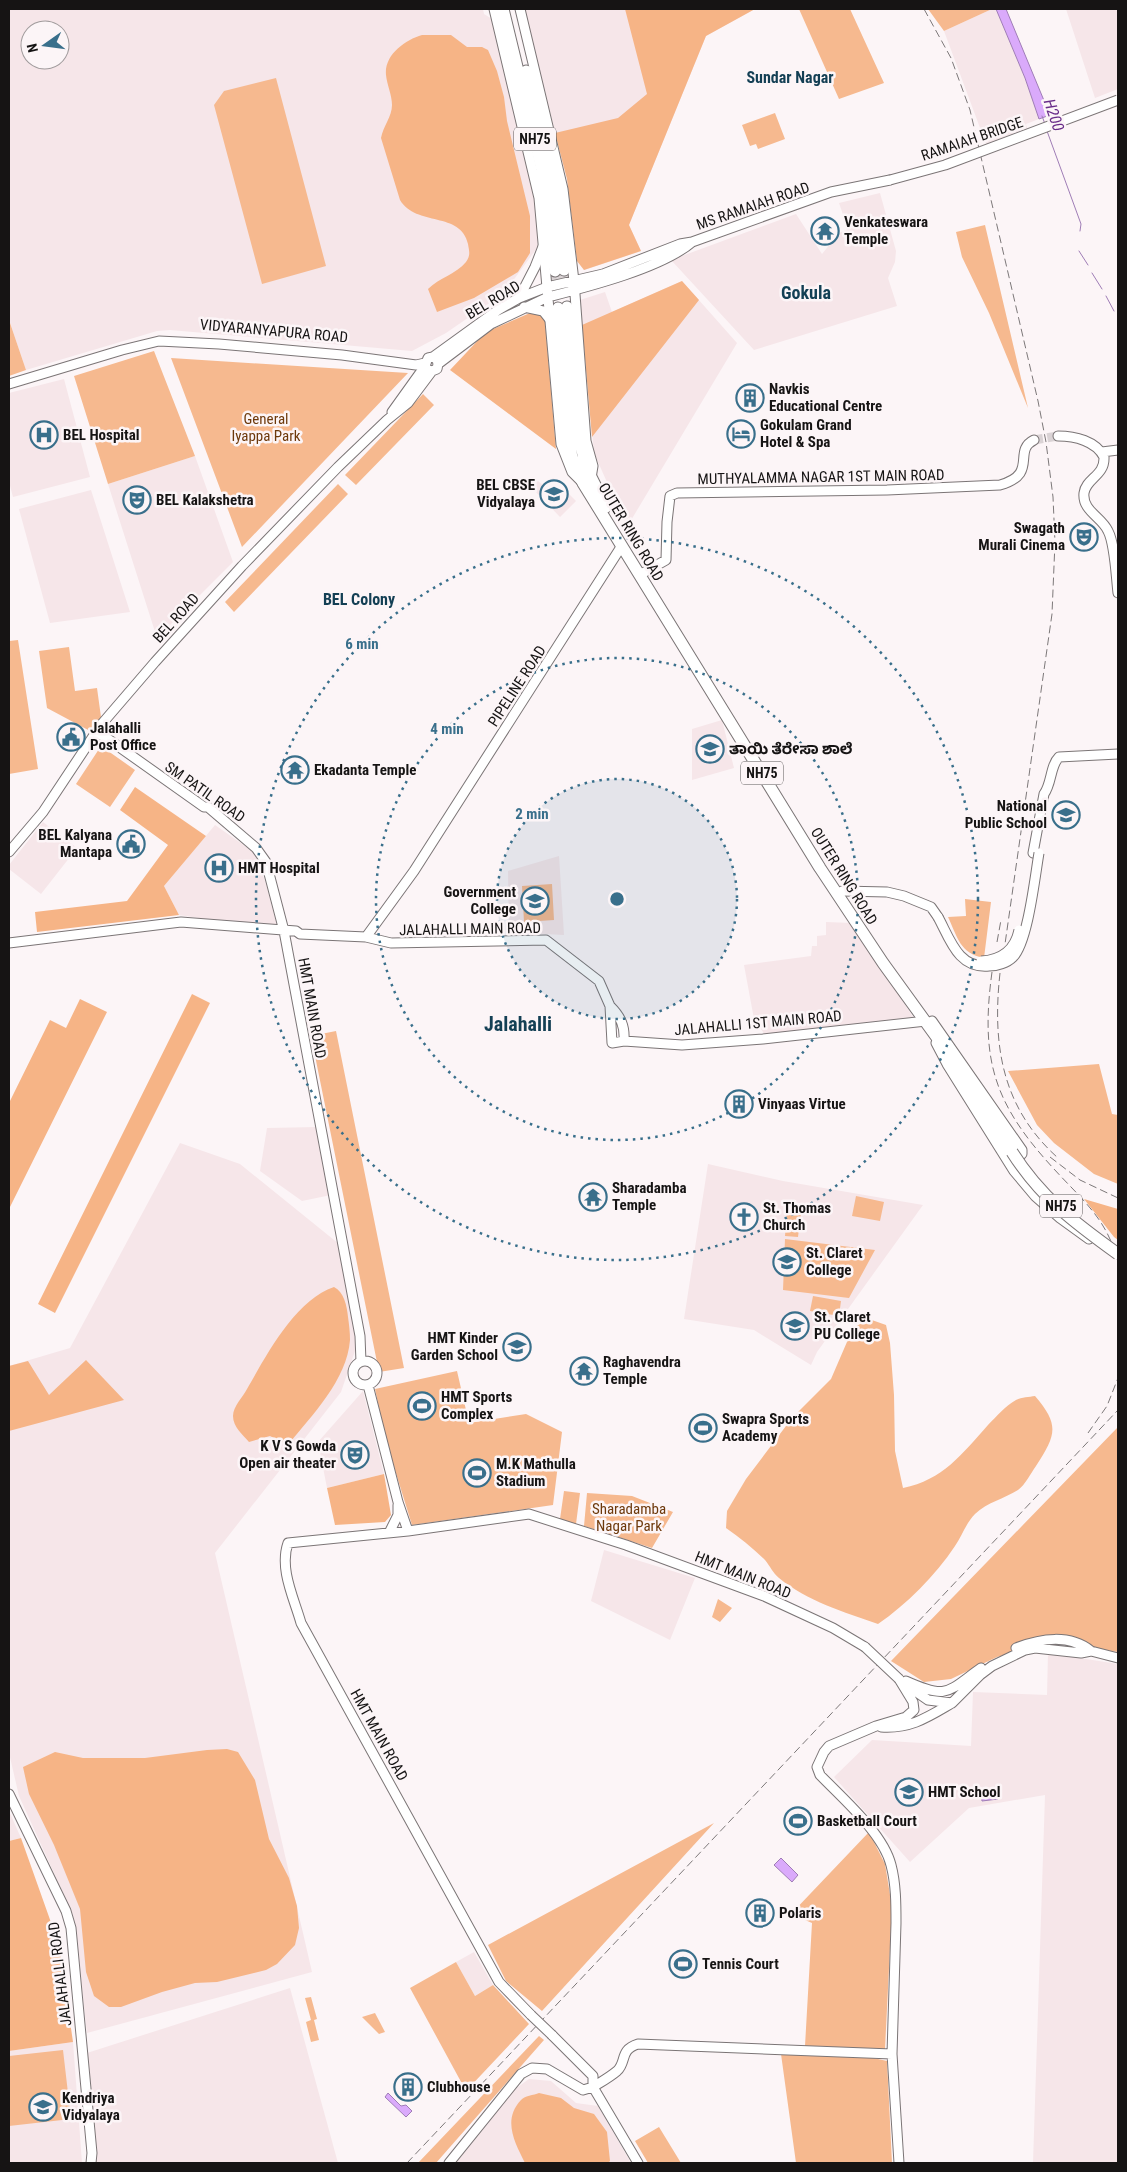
<svg xmlns="http://www.w3.org/2000/svg" width="1127" height="2172" font-family="'Roboto Condensed','Noto Sans Kannada',sans-serif">
<rect width="100%" height="100%" fill="#fcf5f7"/>
<path fill="#f6e6e9" fill-rule="evenodd" d="M9 9H483L484 14 492 19 534 191 538 239 537 248 504 293 446 333 412 351 170 330 157 331 26 370 9 320ZM30 30H60V60H30Z
M524 9H755L706 36 629 225 641 251 584 270 577 261 567 179Z
M992 9H996L1025 78 1039 119 1026 124 1027 128 986 144 944 31Z
M1066 9H1118V89L1095 98Z
M880 193 896 251 895 262 888 278 897 306 754 350 671 260 796 214 822 254 839 233 848 229 839 203Z
M682 281 737 343 627 527 594 453 580 300 605 292 612 312Z
M64 379 90 477 13 497 9 482V393Z
M195 456 233 562 157 638 108 484Z
M553 478 576 501 560 517 531 487 538 481 544 486Z
M91 490 130 612 50 623 19 509Z
M722 720 734 768 692 780V729Z
M43 822 77 848 41 894 9 869V865Z
M215 825 255 853 266 884 278 930 179 915 164 886Z
M559 856 564 935 509 932 508 871Z
M826 922 852 923 915 1020 765 1035 754 1019 744 965 811 956 812 946H817V936L826 935Z
M317 1127 331 1195 302 1201 260 1171 267 1128Z
M180 1143 240 1164 339 1244 357 1345 341 1392 215 1553 312 1972 87 2033 73 1915 19 1796 9 1753V1366L70 1348Z
M708 1164 783 1181 923 1205 817 1352 811 1365 754 1330 684 1319Z
M363 1391 384 1474 327 1488 318 1442Z
M604 1550 695 1578 670 1640 591 1601Z
M1048 1653 1118 1664V2163H1033L1045 1795 969 1808 910 1862 834 1777 872 1740 971 1746 973 1692 1047 1695Z
M9 1811 21 1838 9 1841Z
M474 1952 493 1985 475 1996 456 1962Z
M290 1988 338 2163H96L87 2053Z
M73 2042 82 2163H9V2051Z
M529 2079 551 2081 576 2103 598 2106 631 2163H456L515 2089Z"/>
<path fill="#f6b98f" d="M799 9H850L884 83 839 99Z
M928 9H992L944 31Z
M276 78 326 266 262 284 214 105 224 91Z
M775 113 785 139 758 149 756 144 750 146 742 125Z
M985 225 1028 408 989 313 962 257 956 232Z
M9 320 26 370 9 376Z
M154 351 195 456 108 484 74 376Z
M171 358 408 373 242 547Z
M423 394 434 405 356 485 345 475Z
M338 484 348 494 234 612 225 602Z
M18 640 38 769 9 774V641Z
M69 647 75 691 97 688 101 717 90 731 47 708 39 651Z
M101 746 135 770 110 807 76 784Z
M552 884 554 920 524 922 522 886Z
M965 899 991 902 984 958C960 954 957 936 948 917L966 916Z
M336 1031 404 1368 379 1372 311 1036Z
M1099 1064 1112 1114 1118 1115V1184L1094 1174 1054 1143 1037 1125 1008 1071Z
M856 1196 884 1202 880 1221 852 1216Z
M787 1211 801 1213 798 1237 785 1236Z
M785 1239 875 1250 849 1298 783 1290Z
M813 1296 841 1301 839 1316 810 1311Z
M869 1319 886 1325 890 1343 894 1395 895 1451 903 1488C943 1480 962 1454 988 1425 997 1416 1005 1406 1016 1400 1022 1397 1029 1397 1035 1396 1060 1425 1056 1435 1036 1466 1031 1473 1025 1485 1018 1490 1004 1499 987 1502 975 1514 966 1523 962 1536 955 1546 935 1576 907 1604 878 1624 844 1612 807 1601 779 1578 773 1573 770 1566 765 1560 753 1548 740 1538 726 1528L727 1511 746 1479 792 1418 831 1379 853 1328Z
M457 1371 469 1423 526 1414 562 1432 553 1505 412 1525 386 1441 375 1389Z
M1118 1427V1652L1050 1642 997 1657 951 1679 924 1682 891 1661Z
M564 1491 580 1493 576 1524 560 1519Z
M587 1493 632 1496 673 1512 652 1548 584 1526Z
M718 1599 732 1608 720 1622 712 1617Z
M801 1807 812 1817 796 1835 785 1824Z
M714 1823 542 2011 506 1981 488 1945Z
M869 1832 885 1864 892 1907 885 2049 805 2046 812 1923 791 1914Z
M680 1953 693 1968 685 1975 672 1959Z
M456 1962 475 1996 493 1985 529 2024 466 2091 410 1988Z
M311 1997 317 2019 314 2020 319 2040 311 2042 306 2022 311 2020 305 1998Z
M375 2013 385 2032 379 2034 362 2017Z
M539 2036 544 2040 436 2163H418Z
M63 2050 71 2119 9 2126V2056Z
M781 2054 869 2057 887 2061 892 2163H796Z
M659 2127 681 2163H648L635 2141Z"/>
<path fill="#f6b486" d="M625 9H755L706 36 629 225 641 251 584 270 577 261 567 179 555 133 618 118 647 94Z
M422 35H451L467 47H482L488 50 497 71 504 97 507 121 530 216V253L518 272 474 298 437 312 428 289C439 278 456 274 466 262 471 255 469 251 468 244 461 211 416 227 400 200L381 138C383 126 392 117 392 105 392 95 387 85 386 75 384 55 405 40 422 35Z
M682 281 699 300 592 437 582 325Z
M530 313C537 313 541 315 545 321L556 449 450 370 482 336 493 329Z
M135 787 206 836 164 886 179 915 37 932 35 912 127 901 168 845 120 810Z
M192 994 210 1003 55 1313 38 1304Z
M80 999 107 1012 9 1209V1103L50 1020 66 1028Z
M1084 1199 1118 1209V1240L1114 1237Z
M334 1287C344 1292 347 1306 348 1317 349 1324 350 1332 350 1340 347 1380 312 1415 288 1445L270 1436 249 1442C243 1435 233 1427 233 1416 233 1406 243 1397 247 1389 266 1356 295 1300 334 1287Z
M86 1360 124 1400 9 1431V1366L28 1361 49 1395Z
M384 1474 391 1515 385 1522 335 1525 327 1488Z
M227 1749 238 1752 255 1780 269 1839 289 1878 297 1906 299 1928 295 1945 277 1964 266 1970 217 1982 195 1983 162 1992 121 2007H109L94 1996 86 1972 80 1909 54 1845 29 1794 23 1767 55 1752 83 1758H145L207 1750Z
M21 1838 59 1945 73 2042 9 2051V1841Z
M539 2093 561 2098 574 2108 594 2114 607 2132 610 2161 608 2163H525C515 2143 502 2120 521 2100 524 2096 534 2095 539 2093Z"/>
<path fill="#daaafb" stroke="#9f7db6" d="M996 9H1006L1050 115 1039 119 1025 78Z
M997 1792 998 1799 982 1801 981 1794Z
M781 1858 798 1875 792 1882 774 1865Z
M388 2093 401 2106 406 2105 412 2111 406 2117 385 2097Z"/>
<g fill="none" stroke-linecap="round" stroke-linejoin="round">
<path stroke="#9f7db6" stroke-width="1" d="M1042 116 1045 124
M1047 131 1081 224 1080 231
M1079 251 1088 265
M1092 273 1102 289
M1106 296 1114 311"/>
<path stroke="#dad3d5" stroke-width="9" stroke-dasharray="9 4.5" stroke-linecap="butt" d="M1034 440 1058 436"/>
<path stroke="#dad3d5" stroke-width="11" stroke-dasharray="11 5.5" stroke-linecap="butt" d="M564 270 567 307
M555 271 558 308"/>
<g stroke="#7b7576" stroke-width="11">
<path id="secondary" d="M494 9 539 198 561 444 572 472 581 481
M520 9 563 189 574 281 586 441 593 466 591 478
M547 287 603 274 680 244 692 242 831 192 890 180
M548 297C587 287 662 268 692 242
M9 384 122 350 159 341 219 344 342 355 416 365 425 363
M1058 436C1075 436 1096 441 1104 457 1105 476 1086 478 1084 493 1082 511 1102 517 1108 531 1115 544 1116 577 1118 593
M1102 452 1118 450
M643 573 666 560 667 522 670 496 677 493 887 490 1000 485C1039 474 1012 451 1034 440
M96 732 108 739 204 807H208L256 848 266 862 284 931 360 1336 361 1362
M1033 853 1044 794C1052 783 1050 766 1059 757L1118 754
M842 891 887 892 904 896 931 907 938 917
M366 937 414 871 621 547
M9 943 181 922 296 931 300 934 366 937 391 943 546 940 599 981 610 1006 612 1043 624 1041 682 1045 763 1039 926 1021
M610 1006C621 1017 625 1026 624 1041
M932 1021 1022 1150V1154L1012 1162
M936 1043 947 1064 1014 1171 1035 1196 1060 1218 1089 1239
M353 1373a12 12 0 1 1 24 0a12 12 0 1 1-24 0Z
M368 1385 398 1502 408 1531
M389 1533 398 1515V1505
M1016 1648C1041 1638 1070 1634 1091 1651
M906 1681C948 1700 947 1692 981 1668
M905 1684 928 1700 952 1703 980 1675 992 1666 1025 1650 1035 1648 1081 1653 1091 1651 1118 1658
M881 1727C911 1729 928 1717 952 1703
M9 1794 66 1911 71 1928 92 2153 91 2163
M531 2015 499 1982 301 1623C294 1598 279 1569 288 1543L408 1531 529 1514 626 1545 764 1596 833 1628 865 1647
M892 2054 899 2163
M449 2163 521 2074 532 2068 547 2069 583 2090 593 2087V2076L552 2035
M638 2163 593 2087C601 2082 610 2077 617 2071 627 2062 619 2050 638 2044L892 2054 896 1923C896 1904 896 1884 891 1865 883 1833 843 1799 820 1775L817 1767 824 1752 829 1746 876 1726 906 1717 914 1710 913 1702 899 1679"/>
</g>
<g stroke="#7b7576" stroke-width="11">
<path id="primary" d="M519 298 535 267 544 244
M524 307 543 311 551 321
M433 357 437 360 438 364 437 369 432 371 426 369 425 366 428 358 433 357 498 310 519 298 547 287
M438 364 491 324 548 297
M392 412 425 366
M9 852 43 812 100 726 155 662 242 566 338 467 387 420 408 403 432 371"/>
</g>
<g stroke="#7b7576" stroke-width="13">
<path id="highway" d="M503 9 542 170 555 271
M526 71 554 185 564 270
M567 307 580 443 587 469 606 507
M558 308 569 443 572 457 583 483 820 868 883 963 951 1057 1012 1152"/>
</g>
<use href="#secondary" stroke="#fff" stroke-width="9"/>
<use href="#primary" stroke="#fff" stroke-width="9"/>
<use href="#highway" stroke="#fff" stroke-width="11"/>
<path stroke="#7c7879" stroke-width="1" stroke-dasharray="8 4" stroke-linecap="butt" d="M924 9 951 58 970 110 1038 401 1046 442 1053 497 1055 542 1052 614 1005 944
M997 942 1001 920
M992 972C980 1060 994 1104 1054 1169 1072 1189 1095 1209 1107 1233 1112 1242 1115 1252 1118 1262
M1000 973C992 1045 1002 1108 1058 1158
M1050 1157 1080 1180 1118 1198
M1088 1433 1107 1406 1118 1378
M407 2163 1118 1410"/>
<g stroke="#7b7576" stroke-width="11" stroke-linecap="butt">
<path id="secondary-bridge" d="M890 180 945 165 1118 100
M938 917C950 939 958 969 989 966 997 966 1007 963 1013 957 1028 942 1035 876 1039 853
M981 961C1002 960 1015 950 1019 930
M865 1647 899 1679
M531 2015 552 2035"/>
</g>
<g stroke="#7b7576" stroke-width="13" stroke-linecap="butt">
<path id="highway-bridge" d="M1012 1152C1041 1198 1075 1223 1118 1254"/>
</g>
<use href="#secondary-bridge" stroke="#fff" stroke-width="9"/>
<use href="#highway-bridge" stroke="#fff" stroke-width="11"/>
</g>
<circle cx="617" cy="899" r="120" fill="#396f8b" fill-opacity=".12"/>
<g fill="none" stroke="#396f8b" stroke-width="2.5" stroke-dasharray="2.5 5">
<circle cx="617" cy="899" r="120"/>
<circle cx="617" cy="899" r="241"/>
<circle cx="617" cy="899" r="361"/>
</g>
<defs>
<g id="temple-ring" transform="scale(1.4375)"><circle r="9.5" fill="#fcf5f7" stroke="#396f8b" stroke-width="1.5"/><path d="M0-6L5-2H3V0L6.5 2.5H4V6H1.5V3h-3V6H-4V2.5H-6.5L-3 0V-2H-5Z" fill="#396f8b"/></g>
<g id="building-ring" transform="scale(1.4375)"><circle r="9.5" fill="#fcf5f7" stroke="#396f8b" stroke-width="1.5"/><path d="M-4-6H4V6H1V3H-1V6H-4ZM-2.5-4.3h1.7v1.8h-1.7ZM.8-4.3h1.7v1.8H.8ZM-2.5-1h1.7V.8h-1.7ZM.8-1h1.7V.8H.8Z" fill="#396f8b"/></g>
<g id="hotel-ring" transform="scale(1.4375)"><circle r="9.5" fill="#fcf5f7" stroke="#396f8b" stroke-width="1.5"/><path d="M-6-4.5h1.5V1H6V5H4.5V3h-9V5H-6ZM-4 0a1.8 1.8 0 1 1 3.6 0ZM.5 0V-2.5h3Q6-2.5 6 0Z" fill="#396f8b"/></g>
<g id="hospital-ring" transform="scale(1.4375)"><circle r="9.5" fill="#fcf5f7" stroke="#396f8b" stroke-width="1.5"/><path d="M-5-5h3v3.5h4V-5h3V5h-3V1.5h-4V5h-3Z" fill="#396f8b"/></g>
<g id="school-ring" transform="scale(1.4375)"><circle r="9.5" fill="#fcf5f7" stroke="#396f8b" stroke-width="1.5"/><path d="M0-5L7-2L0 1L-7-2ZM-4 1L0 2.5L4 1V4Q0 6-4 4Z" fill="#396f8b"/></g>
<g id="theatre-ring" transform="scale(1.4375)"><circle r="9.5" fill="#fcf5f7" stroke="#396f8b" stroke-width="1.5"/><path d="M-5-5.5Q0-4 5-5.5V0Q5 5 0 6Q-5 5-5 0ZM-3.3-2.5H-1v1.5H-3.3ZM1-2.5H3.3v1.5H1ZM-2.8 1Q0 5.5 2.8 1Z" fill="#396f8b"/></g>
<g id="civic-ring" transform="scale(1.4375)"><circle r="9.5" fill="#fcf5f7" stroke="#396f8b" stroke-width="1.5"/><path d="M-.6-6.5H3V-4.5H.6V-3L4-1V1h2V6H-6V1h2V-1L-.6-3ZM-1.2 2.5V6h2.4V2.5Z" fill="#396f8b"/></g>
<g id="university-ring" transform="scale(1.4375)"><circle r="9.5" fill="#fcf5f7" stroke="#396f8b" stroke-width="1.5"/><path d="M0-5L7-2L0 1L-7-2ZM-4 1L0 2.5L4 1V4Q0 6-4 4Z" fill="#396f8b"/></g>
<g id="church-ring" transform="scale(1.4375)"><circle r="9.5" fill="#fcf5f7" stroke="#396f8b" stroke-width="1.5"/><path d="M-1.2-6h2.4v3.5h3.3v2.4h-3.3V6h-2.4V-.1h-3.3v-2.4h3.3Z" fill="#396f8b"/></g>
<g id="stadium-ring" transform="scale(1.4375)"><circle r="9.5" fill="#fcf5f7" stroke="#396f8b" stroke-width="1.5"/><path d="M0-5a6.5 5 0 1 0 0 10a6.5 5 0 1 0 0-10ZM-3.5-1.8h7v3.6h-7Z" fill="#396f8b"/></g>
</defs>
<g fill-rule="evenodd">
<use href="#temple-ring" x="825" y="231"/>
<use href="#building-ring" x="750" y="398"/>
<use href="#hotel-ring" x="741" y="434"/>
<use href="#hospital-ring" x="44" y="435"/>
<use href="#school-ring" x="554" y="494"/>
<use href="#theatre-ring" x="137" y="500"/>
<use href="#theatre-ring" x="1084" y="537"/>
<use href="#civic-ring" x="71" y="737"/>
<use href="#school-ring" x="710" y="749"/>
<use href="#temple-ring" x="295" y="770"/>
<use href="#school-ring" x="1066" y="815"/>
<use href="#civic-ring" x="131" y="844"/>
<use href="#hospital-ring" x="219" y="868"/>
<use href="#university-ring" x="535" y="901"/>
<use href="#building-ring" x="739" y="1104"/>
<use href="#temple-ring" x="593" y="1197"/>
<use href="#church-ring" x="744" y="1217"/>
<use href="#university-ring" x="787" y="1262"/>
<use href="#school-ring" x="795" y="1326"/>
<use href="#school-ring" x="517" y="1347"/>
<use href="#temple-ring" x="584" y="1371"/>
<use href="#stadium-ring" x="422" y="1406"/>
<use href="#stadium-ring" x="703" y="1428"/>
<use href="#theatre-ring" x="355" y="1455"/>
<use href="#stadium-ring" x="477" y="1473"/>
<use href="#school-ring" x="909" y="1792"/>
<use href="#stadium-ring" x="798" y="1821"/>
<use href="#building-ring" x="760" y="1913"/>
<use href="#stadium-ring" x="683" y="1964"/>
<use href="#building-ring" x="408" y="2087"/>
<use href="#school-ring" x="43" y="2107"/>
</g>
<g text-anchor="middle" dominant-baseline="central" stroke-width="5" stroke-linejoin="round" paint-order="stroke">
<g fill="#fcf5f7" stroke="#5b5858" stroke-width="1">
<rect x="514" y="127.5" width="42" height="23" rx="4"/>
<rect x="741" y="761.5" width="42" height="23" rx="4"/>
<rect x="1040" y="1194.5" width="42" height="23" rx="4"/>
</g>
<g font-size="14" font-weight="bold" fill="#161414">
<text x="535" y="139">NH75</text>
<text x="762" y="773">NH75</text>
<text x="1061" y="1206">NH75</text>
</g>
<g font-size="15" fill="#161414" stroke="#fcf5f7">
<text transform="translate(972 139) rotate(-19)">RAMAIAH BRIDGE</text>
<text transform="translate(753 206) rotate(-19)">MS RAMAIAH ROAD</text>
<text transform="translate(493 300) rotate(-31)">BEL ROAD</text>
<text transform="translate(274 331) rotate(5)">VIDYARANYAPURA ROAD</text>
<text transform="translate(821 477) rotate(-1)">MUTHYALAMMA NAGAR 1ST MAIN ROAD</text>
<text transform="translate(631 532) rotate(59)">OUTER RING ROAD</text>
<text transform="translate(176 618) rotate(-48)">BEL ROAD</text>
<text transform="translate(517 686) rotate(-57)">PIPELINE ROAD</text>
<text transform="translate(205 792) rotate(35)">SM PATIL ROAD</text>
<text transform="translate(844 876) rotate(58)">OUTER RING ROAD</text>
<text transform="translate(470 929) rotate(-1)">JALAHALLI MAIN ROAD</text>
<text transform="translate(312 1008) rotate(80)">HMT MAIN ROAD</text>
<text transform="translate(758 1023) rotate(-5)">JALAHALLI 1ST MAIN ROAD</text>
<text transform="translate(743 1575) rotate(22)">HMT MAIN ROAD</text>
<text transform="translate(379 1735) rotate(61)">HMT MAIN ROAD</text>
<text transform="translate(60 1974) rotate(-97)">JALAHALLI ROAD</text>
</g>
<g font-size="15" font-weight="bold" fill="#161414" stroke="#fcf5f7" text-anchor="start">
<text x="844" y="222">Venkateswara<tspan x="844" dy="17">Temple</tspan></text>
<text x="769" y="389">Navkis<tspan x="769" dy="17">Educational Centre</tspan></text>
<text x="760" y="425">Gokulam Grand<tspan x="760" dy="17">Hotel &amp; Spa</tspan></text>
<text x="63" y="435">BEL Hospital</text>
<text x="535" y="485" text-anchor="end">BEL CBSE<tspan x="535" dy="17">Vidyalaya</tspan></text>
<text x="156" y="500">BEL Kalakshetra</text>
<text x="1065" y="528" text-anchor="end">Swagath<tspan x="1065" dy="17">Murali Cinema</tspan></text>
<text x="90" y="728">Jalahalli<tspan x="90" dy="17">Post Office</tspan></text>
<text x="729" y="749">ತಾಯಿ ತೆರೇಸಾ ಶಾಲೆ</text>
<text x="314" y="770">Ekadanta Temple</text>
<text x="1047" y="806" text-anchor="end">National<tspan x="1047" dy="17">Public School</tspan></text>
<text x="112" y="835" text-anchor="end">BEL Kalyana<tspan x="112" dy="17">Mantapa</tspan></text>
<text x="238" y="868">HMT Hospital</text>
<text x="516" y="892" text-anchor="end">Government<tspan x="516" dy="17">College</tspan></text>
<text x="758" y="1104">Vinyaas Virtue</text>
<text x="612" y="1188">Sharadamba<tspan x="612" dy="17">Temple</tspan></text>
<text x="763" y="1208">St. Thomas<tspan x="763" dy="17">Church</tspan></text>
<text x="806" y="1253">St. Claret<tspan x="806" dy="17">College</tspan></text>
<text x="814" y="1317">St. Claret<tspan x="814" dy="17">PU College</tspan></text>
<text x="498" y="1338" text-anchor="end">HMT Kinder<tspan x="498" dy="17">Garden School</tspan></text>
<text x="603" y="1362">Raghavendra<tspan x="603" dy="17">Temple</tspan></text>
<text x="441" y="1397">HMT Sports<tspan x="441" dy="17">Complex</tspan></text>
<text x="722" y="1419">Swapra Sports<tspan x="722" dy="17">Academy</tspan></text>
<text x="336" y="1446" text-anchor="end">K V S Gowda<tspan x="336" dy="17">Open air theater</tspan></text>
<text x="496" y="1464">M.K Mathulla<tspan x="496" dy="17">Stadium</tspan></text>
<text x="928" y="1792">HMT School</text>
<text x="817" y="1821">Basketball Court</text>
<text x="779" y="1913">Polaris</text>
<text x="702" y="1964">Tennis Court</text>
<text x="427" y="2087">Clubhouse</text>
<text x="62" y="2098">Kendriya<tspan x="62" dy="17">Vidyalaya</tspan></text>
</g>
<g font-size="15" fill="#6d390b" stroke="#fcf5f7">
<text x="266" y="419">General<tspan x="266" dy="17">Iyappa Park</tspan></text>
<text x="629" y="1509">Sharadamba<tspan x="629" dy="17">Nagar Park</tspan></text>
</g>
<g font-size="16" font-weight="bold" fill="#133f54" stroke="#fcf5f7">
<text x="790" y="77">Sundar Nagar</text>
<text x="359" y="599">BEL Colony</text>
</g>
<g font-size="16" font-style="italic" fill="#682c89" stroke="#fcf5f7">
<text transform="translate(1054 115) rotate(71)">H200</text>
</g>
<g font-size="18" font-weight="bold" fill="#133f54" stroke="#fcf5f7">
<text x="806" y="292">Gokula</text>
</g>
<g font-size="20" font-weight="bold" fill="#133f54" stroke="#fcf5f7">
<text x="518" y="1024">Jalahalli</text>
</g>
</g>
<circle cx="617" cy="899" r="8" fill="#396f8b" stroke="#fcf5f7" stroke-width="2.5"/>
<g font-size="15" text-anchor="middle" font-weight="bold" fill="#396f8b" stroke="#fcf5f7" stroke-width="5" stroke-linejoin="round" paint-order="stroke">
<text x="362" y="649">6 min</text>
<text x="447" y="734">4 min</text>
<text x="532" y="819">2 min</text>
</g>
<rect width="1127" height="2172" fill="none" stroke="#161414" stroke-width="20"/>
<g transform="translate(45 45) rotate(256)"><circle r="24" fill="#fcf5f7" stroke="#a09b9c"/>
<path d="M0-4L9 19L0 12L-9 19Z" fill="#396f8b"/>
<text y="-8" font-size="14" font-weight="bold" text-anchor="middle" fill="#161414">N</text>
</g>
</svg>
